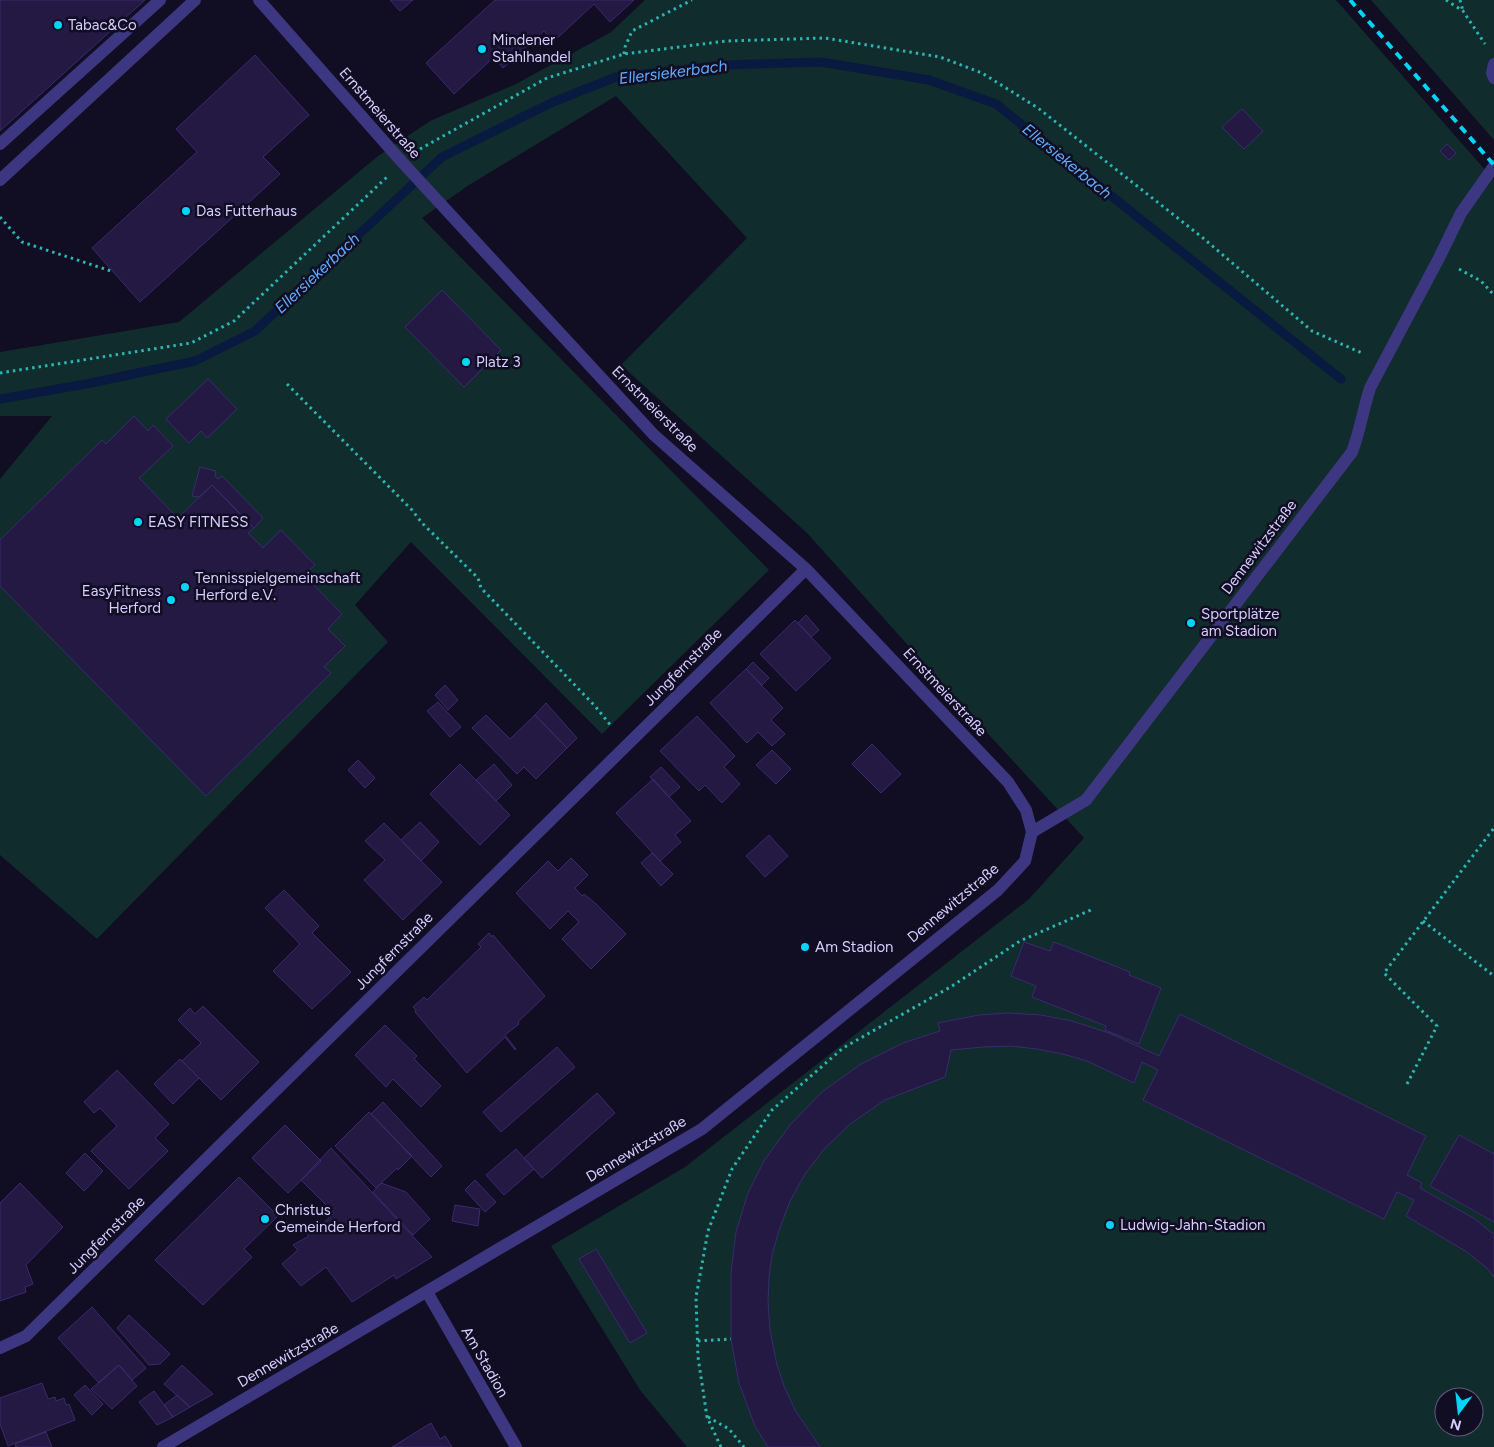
<svg xmlns="http://www.w3.org/2000/svg" width="1494" height="1447" font-family="Figtree,sans-serif">
<rect width="100%" height="100%" fill="#110d22"/>
<path fill="#102c2c" fill-rule="evenodd" d="M645 0H1336L1494 180V1447H687L640 1390 551 1246 685 1167 1029 899 1084 838 968 712 807 533 621 365 747 238 616 96 469 185 422 218 769 570 602 734 411 542 355 605 388 642 97 939 0 855V479L52 416H0V352L179 322 378 156 430 121 516 84 611 32ZM1444 1397H1474V1427H1444Z
M1371 0H1494V140Z"/>
<g fill="none" stroke-linecap="round" stroke-linejoin="round">
<path stroke="#081a40" stroke-width="9" d="M0 399 86 384 195 361 255 331 442 157 553 102 616 77 724 65 821 62 929 80 996 104 1341 379"/>
</g>
<path fill="#231943" stroke="#3b2a70" d="M0 0H145L0 131Z
M390 0H413L400 11Z
M495 0H634L610 22 594 4 553 42 544 31 503 68 494 57 454 94 426 63Z
M255 55 309 115 263 157 280 174 140 302 92 248 197 152 176 129Z
M1242 109 1263 131 1244 149 1222 127Z
M1447 144 1456 153 1449 160 1440 151Z
M442 290 501 350 464 387 405 327Z
M208 379 237 409 207 438 201 431 189 443 166 419Z
M134 416 148 431 153 425 173 446 139 478 178 518 212 485 254 528 248 533 263 548 281 530 315 565 304 575 342 614 328 629 345 646 324 667 331 673 206 796 0 586V540L102 440 106 444Z
M200 467 216 471 215 476 218 479 222 476 263 518 254 528 212 485 199 497 192 496Z
M806 615 819 630 811 637 798 623Z
M795 620 831 658 796 691 760 654Z
M753 662 769 678 762 685 746 669Z
M746 669 783 708 771 720 785 734 772 746 758 732 747 743 710 703Z
M445 685 458 700 448 710 435 695Z
M438 702 461 727 450 737 427 711Z
M546 703 577 738 567 748 535 715Z
M486 715 510 739 535 715 567 748 536 779 524 767 517 774 472 728Z
M697 716 735 756 724 767 740 784 722 803 705 785 699 791 660 751Z
M872 744 901 774 881 793 852 764Z
M772 750 791 769 776 784 756 765Z
M358 760 375 778 365 788 348 770Z
M460 764 510 815 480 845 430 794Z
M494 764 512 785 496 801 476 780Z
M661 767 680 787 669 797 650 777Z
M653 779 691 821 675 835 681 842 660 861 616 813Z
M420 822 439 842 421 861 401 840Z
M384 823 442 882 403 920 364 880 385 860 365 841Z
M769 835 788 856 765 877 746 856Z
M652 853 673 874 661 886 641 863Z
M571 858 588 875 575 888 582 896 584 894 595 903 626 934 591 969 562 939 579 922 568 911 550 929 516 893 548 861 558 871Z
M284 890 319 926 312 933 351 972 312 1009 273 971 300 944 265 908Z
M489 933 492 937 493 935 545 996 518 1022 519 1024 505 1035 516 1049 515 1050 505 1037 467 1073 415 1012 416 1010 413 1007 424 997 427 1000 481 947 478 944Z
M1024 942 1050 951 1054 942 1130 972 1129 975 1161 988 1139 1044 1105 1030 1106 1026 1032 997 1036 986 1011 976Z
M203 1006 259 1062 221 1100 182 1061 201 1043 178 1020 190 1008 195 1014Z
M1008 1013 1041 1015 1072 1021 1109 1033 1159 1056 1180 1014 1426 1136 1407 1175 1422 1183 1420 1188 1475 1219 1494 1235V1277L1488 1269 1467 1252 1406 1216 1414 1200 1397 1192 1384 1219 1143 1100 1158 1070 1142 1062 1134 1083 1087 1061 1063 1054 1037 1049 1011 1046 984 1047 951 1050 945 1077 885 1100 850 1124 825 1148 805 1174 790 1201 779 1230 772 1255 769 1277 768 1302 770 1330 777 1365 784 1386 795 1410 820 1447H768L755 1426 739 1383 731 1339V1273L736 1232 748 1193 764 1161 790 1125 822 1092 861 1064 903 1043 940 1031 938 1023 979 1015Z
M385 1025 417 1056 414 1059 441 1086 421 1107 393 1079 386 1087 355 1055Z
M557 1047 575 1067 501 1132 483 1112Z
M180 1059 199 1078 173 1104 154 1084Z
M117 1070 169 1124 155 1138 168 1151 129 1189 91 1151 117 1126 100 1108 94 1113 84 1102Z
M597 1093 615 1113 542 1178 524 1158Z
M383 1102 442 1166 431 1177 371 1114Z
M369 1112 412 1156 398 1170 397 1168 376 1188 335 1146Z
M285 1125 321 1161 288 1193 252 1158Z
M1459 1135 1494 1154V1222L1430 1186Z
M331 1148 432 1257 396 1279 394 1275 352 1302 326 1267 301 1286 282 1264 298 1250 293 1245 309 1236 301 1227 306 1223 314 1232 334 1213 301 1180Z
M516 1149 534 1169 504 1195 486 1175Z
M85 1153 103 1171 84 1191 66 1173Z
M239 1177 278 1216 244 1249 252 1257 203 1305 155 1260Z
M475 1180 496 1202 485 1212 465 1190Z
M20 1183 63 1227 26 1265 33 1284 25 1287 26 1292 0 1301V1203Z
M381 1183 406 1192 430 1219 413 1235 373 1192Z
M455 1205 480 1209 478 1226 452 1221Z
M596 1249 647 1333 630 1343 579 1259Z
M92 1307 146 1368 132 1380 119 1365 99 1383 58 1338Z
M129 1315 170 1354 160 1364 149 1365 117 1328Z
M119 1365 137 1386 112 1409 91 1389Z
M182 1365 213 1394 190 1407 164 1384Z
M42 1383 48 1399 55 1397 56 1401 64 1398 66 1405 69 1404 75 1420 8 1446 0 1424V1398Z
M85 1385 103 1404 92 1415 74 1395Z
M154 1391 173 1417 157 1425 139 1402Z
M177 1395 190 1407 173 1417 164 1405Z
M431 1423 440 1439 445 1436 452 1447H392Z
M46 1432 52 1447H16L15 1444Z"/>
<g fill="none" stroke-linecap="round" stroke-linejoin="round">
<path stroke="#2bb5b4" stroke-width="3" stroke-dasharray="2.5 4" stroke-linecap="butt" d="M1446 0 1463 11 1485 44
M1460 0 1463 11
M624 54 625 47 632 31 692 0
M420 149 547 78 624 54 726 41 825 38 940 57 982 73 1038 108 1203 238 1312 331 1362 353
M0 217 22 242 114 272
M1459 269 1481 281 1494 295
M0 373 191 343 234 321 387 177
M287 384 412 510 422 523 478 578 481 588 595 706 612 727
M1423 921 1494 976
M1407 1084 1437 1026 1384 973 1494 828
M698 1341 731 1339
M708 1417 729 1429 744 1447
M721 1447 707 1417 698 1357 696 1297 708 1231 732 1169 772 1110 843 1048 952 986 1020 941 1091 910"/>
<path stroke="#3d3782" stroke-width="12" d="M259 0 402 162 654 435 806 569 1008 782 1026 810 1032 832
M1494 64 1492 73 1494 78
M0 144 160 0
M0 180 195 0
M427 1292 516 1447
M0 1348 26 1336 806 569
M163 1447 702 1129 998 890 1025 861 1032 832 1086 800 1352 452C1360 431 1363 410 1370 388L1439 258 1461 213 1494 166"/>
<path stroke="#00d4f9" stroke-width="4" stroke-dasharray="8 6" stroke-linecap="butt" d="M1350 0 1494 165"/>
</g>
<g fill="#00d4f9" stroke="#110d22" stroke-width="2">
<circle cx="58" cy="25" r="5"/>
<circle cx="482" cy="49" r="5"/>
<circle cx="186" cy="211" r="5"/>
<circle cx="466" cy="362" r="5"/>
<circle cx="138" cy="522" r="5"/>
<circle cx="185" cy="587" r="5"/>
<circle cx="171" cy="600" r="5"/>
<circle cx="1191" cy="623" r="5"/>
<circle cx="805" cy="947" r="5"/>
<circle cx="265" cy="1219" r="5"/>
<circle cx="1110" cy="1225" r="5"/>
</g>
<g text-anchor="middle" dominant-baseline="central" stroke-width="5" stroke-linejoin="round" paint-order="stroke">
<g font-size="15" fill="#d6ceff" stroke="#110d22" text-anchor="start">
<text x="68" y="25">Tabac&amp;Co</text>
<text x="492" y="40">Mindener<tspan x="492" dy="17">Stahlhandel</tspan></text>
<text x="196" y="211">Das Futterhaus</text>
<text x="476" y="362">Platz 3</text>
<text x="148" y="522">EASY FITNESS</text>
<text x="195" y="578">Tennisspielgemeinschaft<tspan x="195" dy="17">Herford e.V.</tspan></text>
<text x="161" y="591" text-anchor="end">EasyFitness<tspan x="161" dy="17">Herford</tspan></text>
<text x="1201" y="614">Sportplätze<tspan x="1201" dy="17">am Stadion</tspan></text>
<text x="815" y="947">Am Stadion</text>
<text x="275" y="1210">Christus<tspan x="275" dy="17">Gemeinde Herford</tspan></text>
<text x="1120" y="1225">Ludwig-Jahn-Stadion</text>
</g>
<g font-size="15" fill="#d6ceff" stroke="#110d22">
<text transform="translate(380 113) rotate(49)">Ernstmeierstraße</text>
<text transform="translate(655 409) rotate(45)">Ernstmeierstraße</text>
<text transform="translate(1259 547) rotate(-53)">Dennewitzstraße</text>
<text transform="translate(683 667) rotate(-45)">Jungfernstraße</text>
<text transform="translate(945 692) rotate(47)">Ernstmeierstraße</text>
<text transform="translate(953 903) rotate(-40)">Dennewitzstraße</text>
<text transform="translate(394 951) rotate(-45)">Jungfernstraße</text>
<text transform="translate(636 1149) rotate(-31)">Dennewitzstraße</text>
<text transform="translate(106 1235) rotate(-45)">Jungfernstraße</text>
<text transform="translate(288 1355) rotate(-30)">Dennewitzstraße</text>
<text transform="translate(485 1362) rotate(60)">Am Stadion</text>
</g>
<g font-size="16" font-style="italic" fill="#5cacff" stroke="#110d22">
<text transform="translate(673 72) rotate(-7)">Ellersiekerbach</text>
<text transform="translate(1067 161) rotate(39)">Ellersiekerbach</text>
<text transform="translate(317 273) rotate(-43)">Ellersiekerbach</text>
</g>
</g>
<g transform="translate(1459 1412) rotate(195)"><circle r="24" fill="#110d22" stroke="#605a7a"/>
<path d="M0-4L9 19L0 12L-9 19Z" fill="#00d4f9"/>
<text y="-8" font-size="14" font-weight="bold" text-anchor="middle" fill="#d6ceff">N</text>
</g>
</svg>
